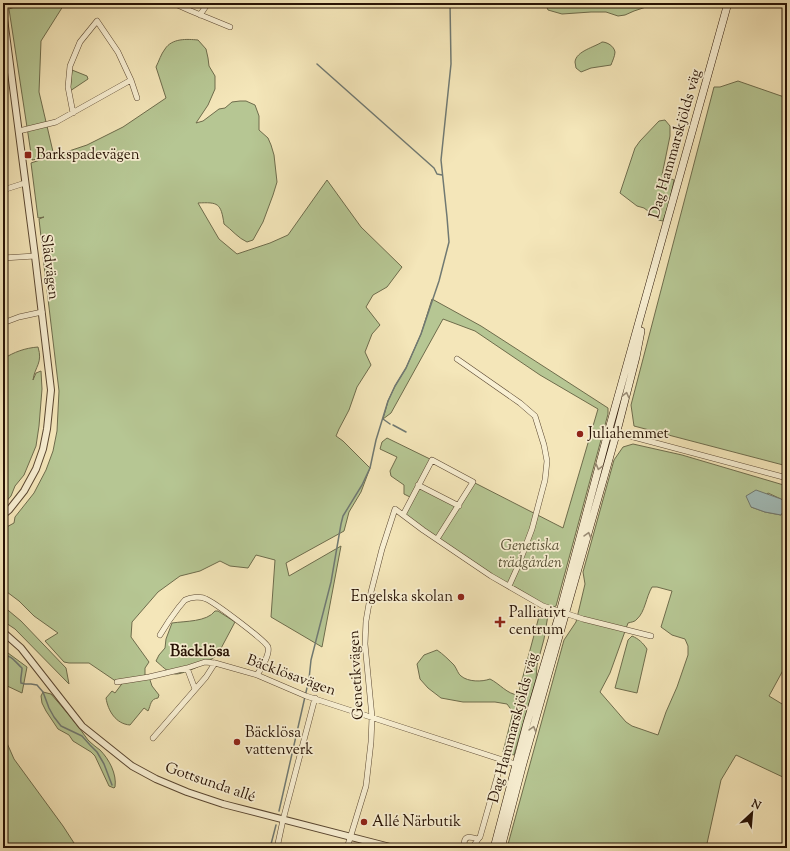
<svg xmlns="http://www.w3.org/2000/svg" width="790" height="851" font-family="'Sorts Mill Goudy',serif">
<rect width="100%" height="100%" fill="#f4e6b9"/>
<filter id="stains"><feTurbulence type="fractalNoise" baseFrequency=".005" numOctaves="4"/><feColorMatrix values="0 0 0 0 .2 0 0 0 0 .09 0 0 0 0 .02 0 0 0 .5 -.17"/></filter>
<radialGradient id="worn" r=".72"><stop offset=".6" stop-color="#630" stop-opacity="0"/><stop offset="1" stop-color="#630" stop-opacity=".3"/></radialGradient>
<path fill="#b6c693" stroke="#6e6c4c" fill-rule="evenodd" d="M26 3H65L41 41 39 92 54 156 87 145 123 127 166 98 156 67C159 61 161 54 165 49 172 38 187 39 198 40L206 49 208 58 209 66 215 76V89L208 105 196 123 203 121 219 109 225 108 232 102 240 101H246L255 105 259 116V130L268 138 271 145 274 155 277 182 273 195 263 222 253 240 247 242C238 238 232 230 224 224 221 203 218 202 198 203L219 239 237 254 270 243 288 235 327 180 361 227 402 267 387 287 373 295 366 307 380 325 372 334 365 352 371 365 357 387 349 410 339 429 336 436 343 441 370 468 361 492 349 512 344 531 286 563 289 576 341 546 322 647 271 617 275 560 256 555 248 568 230 566 220 561 200 571 180 576 158 592 132 622 131 637 149 662 145 668V676L149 677 152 686 159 695 158 698C150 699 151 705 148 711L144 708 130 725C116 724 108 711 106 698L112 691 115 693 124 681 117 682 89 663H69L64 662 45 641 58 633 34 616 19 601 3 589V529L14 523 15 517 34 493 46 470 53 451 57 431 59 391 43 257 48 255H43L39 219 44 217 38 218 31 163 49 157 32 160 9 9Z
M545 3H658L634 11 625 15 618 16 606 12H591L562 14 548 10Z
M602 42C607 42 614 46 615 52 615 56 612 62 611 65L591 68 581 72 576 68C576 66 575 64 575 62 576 51 595 47 602 42Z
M72 70 87 76 88 79 70 91Z
M738 81 787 98V466L634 426 631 405 714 87H720Z
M665 120 670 126V136L662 175 674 180 669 204 663 221 658 220 652 214 644 208 637 206 620 193 635 148 640 141 659 121Z
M432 299 481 326 608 408V414L556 606 549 609 544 639 537 665 536 679 514 755 503 752 513 712 507 704 495 702H463L441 698 428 688 420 679 417 664 424 655 437 650C443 654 449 660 454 665 457 669 458 674 461 676 468 682 482 682 490 679 500 684 507 694 518 695L541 609 543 606 491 576 403 515 412 498 404 494V485L391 476 390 471 397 457 380 449 382 442 387 438 432 460 419 485 459 506 473 482 563 528 598 409 540 375 475 331 443 319 391 413 383 419 388 401 395 386 406 368 421 334Z
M38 347C43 363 35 366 33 380L36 373 41 371 42 389 39 426 36 446 24 475 15 486 11 496 3 505V359C14 352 25 348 38 347Z
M633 444 682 455 787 486V504L781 499 768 493 751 507 765 512 781 515 787 506V663L769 696 787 707V779L736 755 721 780 706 848H507L564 640 576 622 585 584 583 572 614 460 623 447ZM652 587H657L672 591 661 627 672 635 685 639 688 646V655L677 687 666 712 658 735 632 726 626 722 600 692 610 673 628 623C631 622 635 622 637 619 645 612 646 597 652 587Z
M3 606 21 621 66 668 69 684 15 629 3 621Z
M215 611H218L235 622 218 654C212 661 183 675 175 674 168 673 161 665 156 661L159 655 165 648 166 639 172 623C185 621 207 622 215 611Z
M632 636C639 639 643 643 647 649L637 693 615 688 628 640Z
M3 653H8L27 667 22 693 3 684Z
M43 692 51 694C64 709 77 724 88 740 92 744 96 747 100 750 109 759 117 774 115 787L114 788 109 786 95 756 91 752 73 741 69 735 58 729 46 711 42 703 41 696Z
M3 734 14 759 63 826 74 843 73 848H3Z"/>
<path fill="#a1bdbb" stroke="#707972" d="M756 490 781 499 787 504V506L781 515 765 512 751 507 746 496Z"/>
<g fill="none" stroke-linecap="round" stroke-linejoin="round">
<path stroke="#707972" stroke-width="1.5" d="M317 64 434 168 437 174 442 175
M383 419 390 424
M393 425 406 432
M3 655C12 655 16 663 22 668 22 674 20 678 21 683L25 684H31L37 685 43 692 49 708 54 717 61 726 82 736 90 745 97 752 104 764 112 785
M279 811 309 679 311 660 331 582 341 524 343 516 362 485 370 468 376 440 388 401 395 386 406 368 421 334 439 281 449 242 447 217 441 160 451 64 450 3
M270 848 276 825"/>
<g stroke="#5a4731" stroke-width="6">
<path id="minor" d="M173 3 191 11 230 27
M200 15 208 3
M131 80 137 98
M19 131 56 122 131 80 118 52 97 21 80 42 70 66 68 87 73 113
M3 190 25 183
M3 258 35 256
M3 323 19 317 42 312
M457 359 520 403 535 416 544 445 547 461 545 480 532 529 518 566 509 586
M609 429 626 435 787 478
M418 485 459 506
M403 515 432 460 473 482 437 539
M160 635C166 625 172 616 179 607 181 605 183 602 185 600 191 597 201 596 206 599 214 602 266 641 268 647 270 654 261 669 257 675
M187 668 195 689
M117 682 149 677 187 668 205 662 215 663 257 675 306 696 518 765
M153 738 206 677 215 663
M277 848 283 820 315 698
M347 848 366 786 371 742 372 717 365 644 366 621 371 592 382 549 395 509 423 530 491 576 543 606 583 619 651 636
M469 848 466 846 464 843C465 835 471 837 478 839
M470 848C476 846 476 840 480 837L502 760"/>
</g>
<g stroke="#5a4731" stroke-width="8">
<path id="tertiary" d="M3 11 35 256 51 390 47 429 43 449 36 469 24 491 9 510 3 515
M3 632 21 648 82 726 132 766 156 779 187 792 223 804 394 848"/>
</g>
<g stroke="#271204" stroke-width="8">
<path id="secondary" d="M494 848 527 723 560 612 609 429 728 3
M501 848 522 767 617 431 636 357 641 331"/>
</g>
<use href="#minor" stroke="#f8efd2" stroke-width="5"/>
<use href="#tertiary" stroke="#f8efd2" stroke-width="6"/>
<use href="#secondary" stroke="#f8efd2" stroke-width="7"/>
</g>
<defs><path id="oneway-chevron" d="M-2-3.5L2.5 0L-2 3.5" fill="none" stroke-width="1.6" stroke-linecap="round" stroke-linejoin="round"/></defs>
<g stroke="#9a8c75">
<use href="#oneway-chevron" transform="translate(626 395) rotate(-76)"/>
<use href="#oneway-chevron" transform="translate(599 467) rotate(105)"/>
<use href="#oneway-chevron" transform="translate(588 535) rotate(-74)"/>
<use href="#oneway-chevron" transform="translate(533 729) rotate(-74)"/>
</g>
<g fill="#8f2418" stroke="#f8efd2" stroke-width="1.5">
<rect x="24" y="151" width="8" height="8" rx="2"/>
<circle cx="580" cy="434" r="4"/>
<circle cx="461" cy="597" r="4"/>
<path d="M498 616h4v4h4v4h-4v4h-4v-4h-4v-4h4z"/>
<circle cx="237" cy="742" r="4"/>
<circle cx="364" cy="822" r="4"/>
</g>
<g text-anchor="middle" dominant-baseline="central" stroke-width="3.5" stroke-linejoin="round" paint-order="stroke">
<g font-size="15" fill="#271204" stroke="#f8efd2">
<text transform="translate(676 144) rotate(-74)">Dag Hammarskjölds väg</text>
<text transform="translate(49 267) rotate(83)">Slädvägen</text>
<text transform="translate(357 675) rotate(-93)">Genetikvägen</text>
<text transform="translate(291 676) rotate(20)">Bäcklösavägen</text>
<text transform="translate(514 728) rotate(-75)">Dag Hammarskjölds väg</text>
<text transform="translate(210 783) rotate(19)">Gottsunda allé</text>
</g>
<g font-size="15" fill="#271204" stroke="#f8efd2" text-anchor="start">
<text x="36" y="155">Barkspadevägen</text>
<text x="588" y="434">Juliahemmet</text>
<text x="453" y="597" text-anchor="end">Engelska skolan</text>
<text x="509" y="613">Palliativt<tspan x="509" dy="17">centrum</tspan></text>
<text x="245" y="733">Bäcklösa<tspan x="245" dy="17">vattenverk</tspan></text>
<text x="372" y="822">Allé Närbutik</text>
</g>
<g font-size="15" font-style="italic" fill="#595136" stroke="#f8efd2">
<text x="530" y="546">Genetiska<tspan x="530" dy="17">trädgården</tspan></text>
</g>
<g font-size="16" font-weight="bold" fill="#271204" stroke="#f8efd2">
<text x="200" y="652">Bäcklösa</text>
</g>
</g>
<rect width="790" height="851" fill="none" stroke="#f4e6b9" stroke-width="16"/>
<rect x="4" y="4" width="782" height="843" fill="none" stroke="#271204" stroke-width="2"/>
<rect x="8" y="8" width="774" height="835" fill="none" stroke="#271204"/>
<g transform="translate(752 813) rotate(26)" stroke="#f8efd2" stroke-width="3" paint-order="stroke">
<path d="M0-3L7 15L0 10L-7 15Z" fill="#271204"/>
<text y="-6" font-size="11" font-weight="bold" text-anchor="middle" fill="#271204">N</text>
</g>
<rect width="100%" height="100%" filter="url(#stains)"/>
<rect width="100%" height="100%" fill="url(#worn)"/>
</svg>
